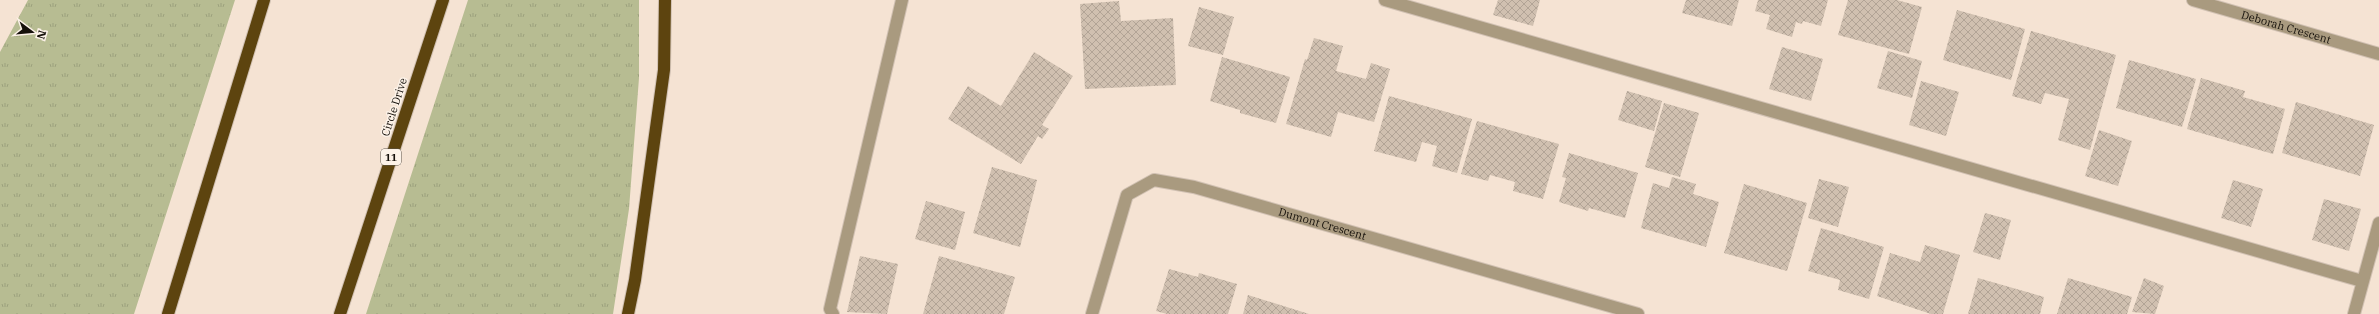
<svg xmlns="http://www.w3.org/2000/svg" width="2379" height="314" font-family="'IBM Plex Serif',serif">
<defs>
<pattern id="grass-tufts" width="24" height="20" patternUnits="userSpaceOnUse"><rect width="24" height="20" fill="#b7bc92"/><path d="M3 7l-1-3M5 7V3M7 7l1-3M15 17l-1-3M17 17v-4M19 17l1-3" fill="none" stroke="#9ca17d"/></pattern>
<pattern id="building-cross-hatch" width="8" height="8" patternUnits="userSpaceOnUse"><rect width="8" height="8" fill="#d0c0b0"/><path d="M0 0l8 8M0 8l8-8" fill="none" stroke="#b2a496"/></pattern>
</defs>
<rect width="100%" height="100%" fill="#f5e3d3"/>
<path fill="url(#grass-tufts)" d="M28 0H235L134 314H0V52Z
M468 0H639V78L629 209 613 314H366Z"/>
<path fill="url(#building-cross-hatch)" d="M1498 0H1540L1533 26 1493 15Z
M1686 0H1739L1732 26 1682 13Z
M1758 0H1828L1821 26 1803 21 1802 24 1796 22 1792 37 1766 29 1770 15 1755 11Z
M1848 0H1897L1922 7 1909 54 1838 35Z
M1119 1 1121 21 1173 18 1176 85 1085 89 1080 4Z
M1199 7 1234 17 1223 55 1188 46Z
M1957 10 2025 29 2011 80 1943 60Z
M2031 31 2116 55 2090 150 2058 140 2069 99 2045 93 2041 104 2012 96Z
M1314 38 1343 46 1336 71 1366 79 1371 63 1390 69 1374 122 1338 112 1331 137 1286 124 1305 59 1307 60Z
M1782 47 1823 59 1811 101 1769 89Z
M1888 51 1922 61 1912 98 1877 88Z
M1034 52 1073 76 1042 125 1049 129 1042 139 1038 136 1021 164 948 119 968 86 1001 106Z
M1222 57 1290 77 1276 123 1240 113V110L1210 101Z
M2129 60 2196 79 2182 127 2116 108Z
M2201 78 2245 91 2243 97 2285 109 2273 154 2187 129Z
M1921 81 1959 92 1946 136 1909 125Z
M1627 91 1662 101 1654 131 1618 120Z
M1389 96 1472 119 1457 173 1432 166 1437 146 1422 142 1416 162 1374 151Z
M2296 102 2374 125 2360 176 2282 153Z
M1664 103 1699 113 1680 177 1645 167Z
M1477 121 1559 144 1543 199 1513 191 1515 182 1490 175 1488 181 1461 174Z
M2099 130 2132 141 2118 186 2085 176Z
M1569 153 1638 173 1625 218 1589 208 1588 211 1559 202 1566 178 1562 177Z
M992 167 1037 180 1020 247 973 233Z
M1672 177 1696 184 1693 194 1719 202 1706 247 1641 228 1653 183 1669 188Z
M1819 179 1849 187 1838 227 1808 218Z
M2233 180 2263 189 2251 227 2221 218Z
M1744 184 1807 203 1787 271 1724 253Z
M2324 199 2361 209 2349 251 2312 240Z
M926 201 965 212 955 250 915 239Z
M1985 213 2011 220 2000 260 1973 252Z
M1821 228 1884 247 1869 299 1838 290 1840 280 1808 271Z
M1925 245 1960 255 1943 314H1931L1877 296 1890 253 1920 262Z
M860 256 898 264 887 314 847 312Z
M939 256 1015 277 1004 314H923Z
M1169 269 1198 277 1199 273 1237 284 1228 314H1167L1156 311Z
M1978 278 2044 297 2040 314H1968Z
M2068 278 2132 297 2127 314H2057Z
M2144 278 2164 286 2155 314 2132 312Z
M1248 295 1309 314H1243Z"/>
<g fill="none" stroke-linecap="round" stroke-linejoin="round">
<g stroke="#d1c1b3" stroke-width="14">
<path id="lane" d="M1385 0 2362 281
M833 314 830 309 902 0
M2354 314 2379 223"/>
</g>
<g stroke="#d1c1b3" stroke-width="14">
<g id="street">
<path id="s1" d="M2193 0 2379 54"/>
<path id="s2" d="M1092 314 1127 195 1154 180 1194 187 1638 314"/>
</g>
</g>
<g stroke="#d1c1b3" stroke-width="14">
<path id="highway" d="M168 314 264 0
M340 314 443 0
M628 314 635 280 664 70 665 0"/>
</g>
<use href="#lane" stroke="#a99a7f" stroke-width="12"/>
<use href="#street" stroke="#a99a7f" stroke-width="12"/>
<use href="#highway" stroke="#5d440f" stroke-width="12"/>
</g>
<g text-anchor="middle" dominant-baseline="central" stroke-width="3" stroke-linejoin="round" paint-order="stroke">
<rect fill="#fcf2e8" stroke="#5a544d" stroke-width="1" x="381" y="149" width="20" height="16" rx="3"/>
<g font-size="10" font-weight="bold" fill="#15100a">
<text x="391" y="157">11</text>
</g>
<g font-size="11" fill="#15100a" stroke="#fcf2e8">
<text stroke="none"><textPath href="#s1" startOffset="97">Deborah Crescent</textPath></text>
<text transform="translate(394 107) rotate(-72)">Circle Drive</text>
<text stroke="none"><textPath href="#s2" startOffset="329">Dumont Crescent</textPath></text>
</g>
</g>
<g transform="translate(32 32) rotate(106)" stroke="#fcf2e8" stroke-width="3" paint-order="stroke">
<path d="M0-3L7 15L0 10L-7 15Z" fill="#15100a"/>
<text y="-6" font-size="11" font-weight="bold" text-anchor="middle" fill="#15100a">N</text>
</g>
</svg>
